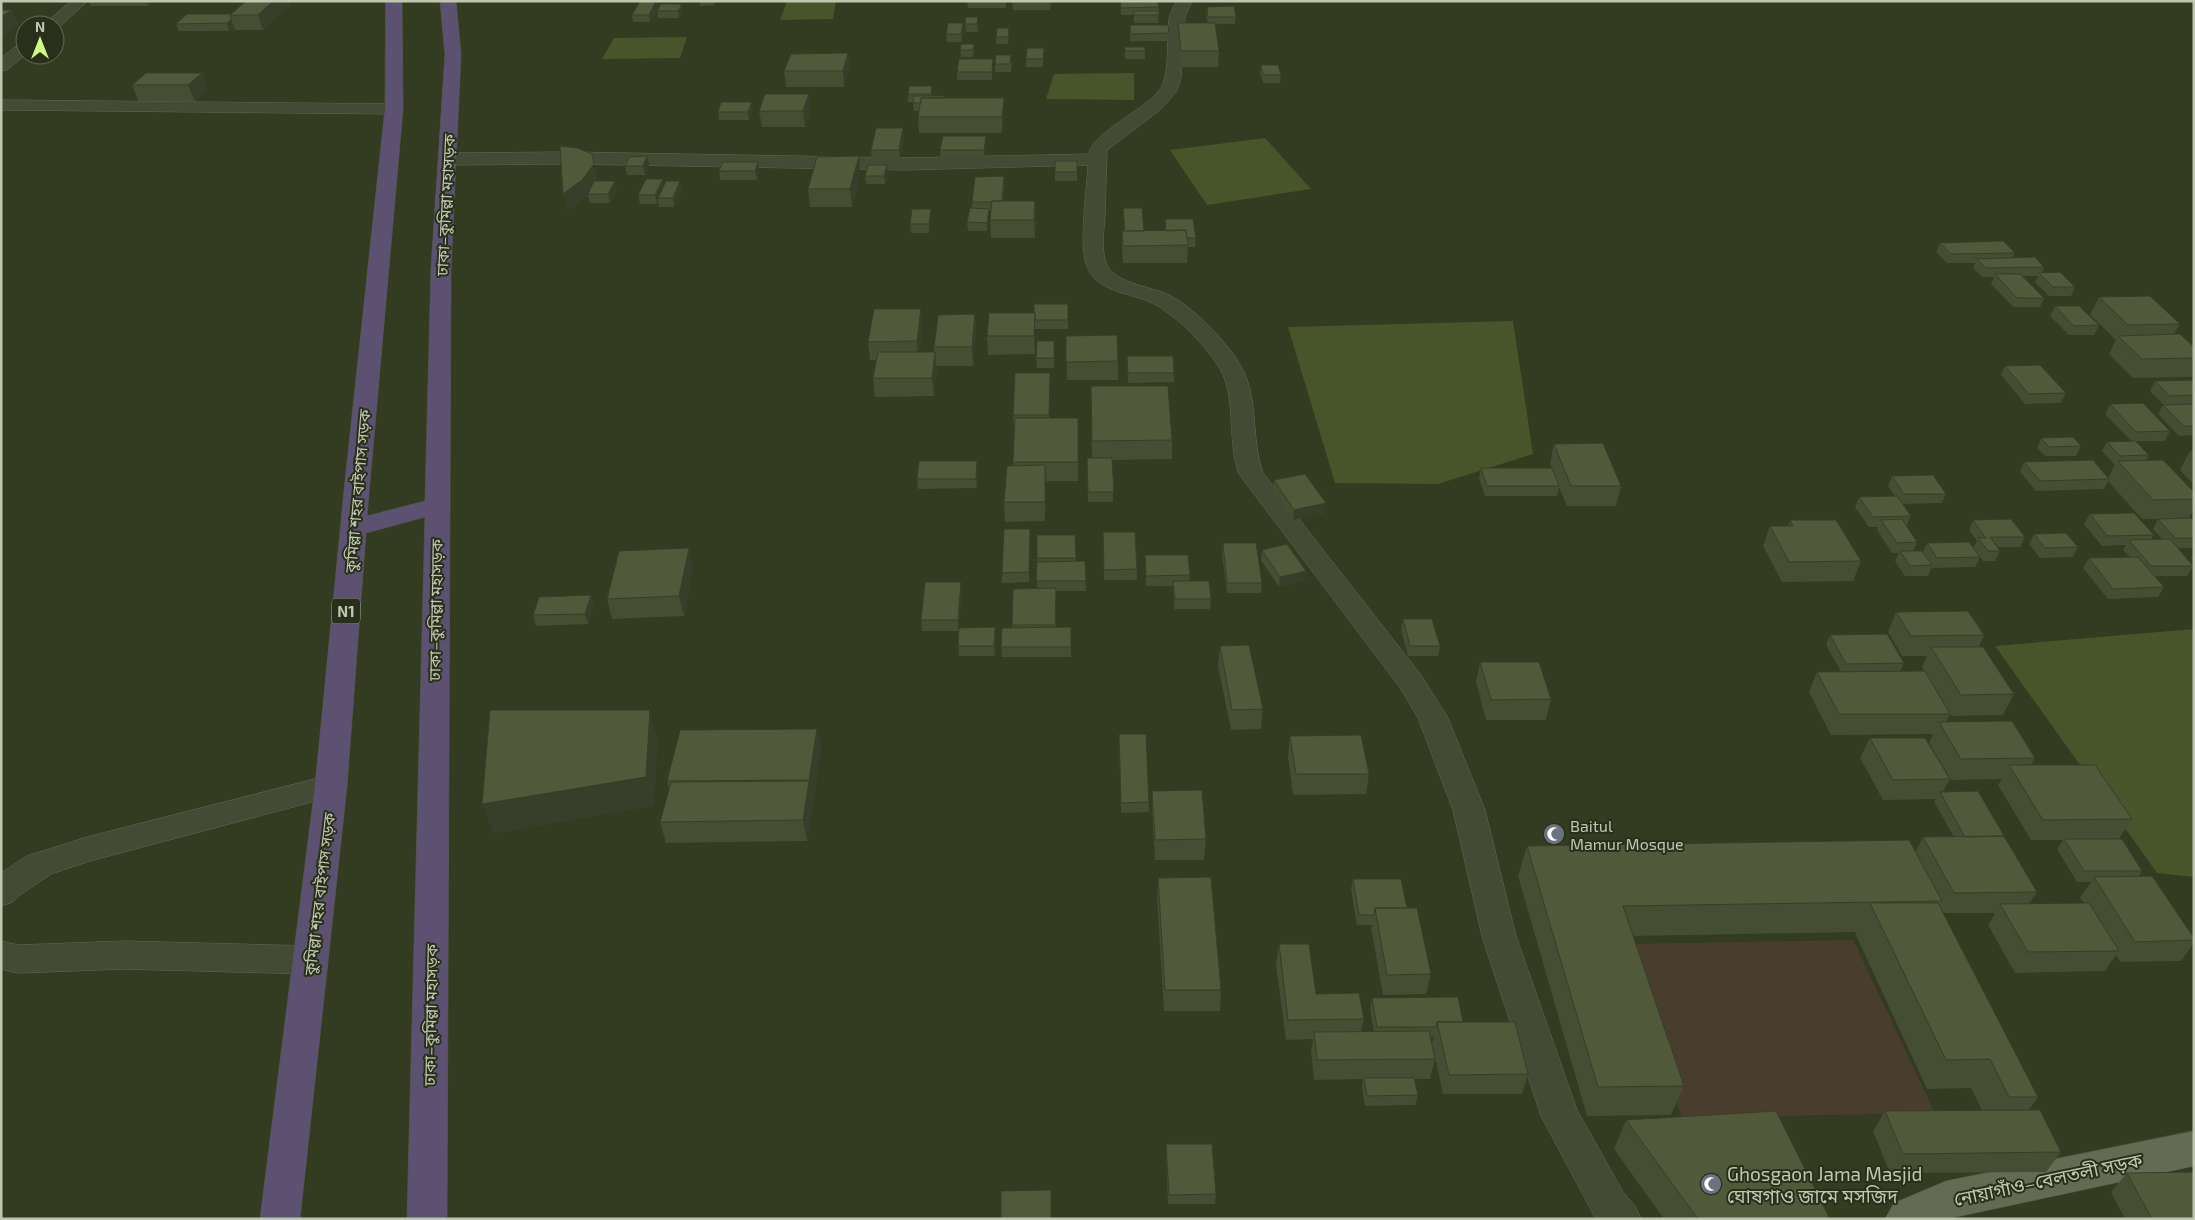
<svg xmlns="http://www.w3.org/2000/svg" width="2195" height="1220" font-family="'Exo 2','Noto Sans Bengali',sans-serif">
<rect width="100%" height="100%" fill="#333b21"/>
<path fill="#493e2d" d="M1853 940 1935 1113 1682 1118 1624 944Z"/>
<path fill="#48552a" d="M787 1H836L833 19 780 20Z
M687 37 680 58 602 59 614 38Z
M1134 73V100L1046 99 1054 74Z
M1265 138 1311 189 1207 205 1170 150Z
M1513 321 1533 454 1438 484 1335 483 1288 327Z
M2194 629V877L2157 873 1995 646Z"/>
<g fill="none" stroke-linecap="round" stroke-linejoin="round">
<g stroke="#626953" stroke-width="1">
<path id="minor" d="M71 1H88L58 28 55 29V25H44Z
M1176 1H1192L1185 17 1181 78 1177 91 1160 110 1107 150C1106 171 1106 193 1105 214 1104 230 1101 248 1106 263 1113 283 1153 287 1169 295 1192 306 1226 341 1239 363 1260 396 1250 437 1263 473L1421 675 1448 718 1485 810 1516 936 1577 1110 1623 1192 1635 1206 1641 1219H1596L1541 1116 1482 936 1453 810 1418 718 1401 689 1239 474C1226 440 1238 393 1217 364 1203 343 1181 321 1161 308 1137 291 1095 296 1086 263 1079 241 1087 189 1088 165L905 170 569 164 448 165 441 163 439 159 441 155 448 153 569 152 905 158 1089 154C1090 135 1145 109 1159 91 1171 75 1166 39 1169 19 1170 13 1174 7 1176 1Z
M25 42V55L7 70 1 71V58L19 44Z
M1 100 394 104 400 105 403 109 400 113 394 114 1 110Z
M331 775 342 778 347 786 342 794 90 861 51 874 17 897 13 902 1 906V873L27 856 87 837Z
M1 941 18 945 124 941 311 946 323 950 328 960 323 970 311 974 124 969 18 973 1 969Z"/>
</g>
<g stroke="#505741" stroke-width="1">
<path id="major" d="M2194 1131V1166L1947 1219H1885L1894 1203 1946 1181Z"/>
</g>
<g stroke="#4f5540" stroke-width="1">
<path id="highway" d="M386 1H402L403 109 367 516 425 501 431 269 445 54 440 1H456L461 54 451 269 447 1219H407L425 517 366 533 347 786 300 1219H260L315 786 345 481 385 109Z"/>
</g>
<use href="#minor" fill="#444b35" fill-rule="evenodd"/>
<use href="#major" fill="#646b53" fill-rule="evenodd"/>
<use href="#highway" fill="#5c5171" fill-rule="evenodd"/>
</g>
<path fill="#454d32" d="M89 1H153L148 6H91Z
M246 1H289L290 5 263 30H235L234 27 229 31H179L176 24 231 14Z
M699 1H715L714 5 700 6Z
M967 1H1006V8H968Z
M1012 1H1051L1050 10H1013Z
M1120 1 1159 7 1158 23H1134V15H1121Z
M661 4 683 12 679 18H658L657 11Z
M660 5 650 22H633L632 15Z
M1207 7 1236 17 1235 24H1215L1219 51 1218 67H1181L1178 39V23H1208L1206 14Z
M966 17 979 25 978 32H966L965 24Z
M963 23 964 31 962 42H947L946 34Z
M1130 25 1169 33 1168 41H1130Z
M1009 36 1008 44H996V37Z
M974 44V52L973 57H961L960 50Z
M1125 47H1145V59H1125Z
M1044 48 1043 67H1026V59Z
M848 53 849 69 844 87H786L784 71Z
M993 59V67L992 80H957V72Z
M1012 62 1011 72H995V64Z
M1261 65 1281 75 1280 83H1263L1260 73Z
M202 73 208 89 195 101H138L132 85Z
M908 94H933L932 96 945 98H1004V114L1002 133H919L918 117 919 111H914L913 102H908Z
M752 102 753 110 749 120H719L718 112Z
M811 110 805 127H762L759 111Z
M904 136 900 159H872L871 150Z
M986 144 984 158H941L940 150Z
M1077 161V181H1055V172Z
M758 162 759 171 757 180H720L719 171Z
M649 165 645 175H627L625 166Z
M860 173 852 207H810L808 189Z
M888 173 885 184H866L865 176Z
M1004 176 1005 185 1003 201H1035L1036 218 1035 238H991L990 220 991 211H989V217L987 231H968L967 222 972 208V202Z
M598 181 617 190 610 203H590L588 195 586 197 567 211 563 194Z
M664 185 682 189 674 207H659L658 201 657 204H640L638 195Z
M1123 208 1144 231H1165V219L1196 238 1195 247H1188L1187 263H1123L1122 248V231H1124Z
M931 218 929 233H911L910 224Z
M1940 243 2015 253 2013 258 2044 267 2042 273 2075 287 2071 296H2049L2035 282 2038 276H2023L2044 298 2040 307H2013L1991 284 1994 277H1982L1973 268 1975 263H1947L1936 252Z
M2099 297 2180 324 2174 334 2194 347V377L2133 378 2109 354 2116 340 2090 315Z
M1068 304V329H1035V354L988 355 987 336 1034 313Z
M2055 306 2099 325 2094 335H2069L2050 316Z
M975 314 976 333 973 366H936L937 370 934 396 875 397 873 378 876 360H870L868 342 923 327 919 352H934V347Z
M1066 336 1118 361V380H1067Z
M1054 341V368H1037L1036 358Z
M1127 356 1174 373V382L1128 383Z
M2005 366 2066 393 2061 403 2025 404 2001 375Z
M1050 373V418H1078V481H1046L1045 521 1005 522 1004 502 1013 466 1014 434 1013 415Z
M2194 380V435L2179 436 2158 414 2163 405H2164L2150 391 2155 381Z
M2110 404 2170 431 2165 441H2136L2149 455 2146 460 2194 492V509L2189 518H2194V548H2178L2193 566 2187 576H2155L2164 587 2158 597 2108 599 2083 568 2089 558 2130 557 2123 550 2126 545 2102 546 2084 524 2090 514 2154 535 2151 539H2162L2153 529 2158 519H2142L2108 481 2104 489 2036 491 2020 472 2024 462 2108 478 2115 465 2102 451 2107 442 2131 441 2105 414Z
M1091 405 1172 440V459L1112 460 1113 502H1088L1087 458H1092Z
M2041 438 2081 446 2076 456H2045L2037 448Z
M1554 444 1621 486 1616 506H1567L1559 487 1557 496H1485L1479 478 1481 468H1552L1550 463Z
M2190 451H2194V485L2180 470Z
M978 471 977 488 918 489 917 479Z
M1892 476 1946 494 1942 503 1902 504 1911 516 1906 526 1917 542 1913 551 1923 552 1927 543 1973 548 1977 541 1969 530 1973 520 2025 537 2020 547H1997L2000 551 1995 561H1983L1980 557 1975 567 1933 568 1932 567 1928 576H1905L1895 561 1899 553H1892L1877 530 1878 527H1869L1855 507 1859 497 1895 496 1888 486Z
M1274 480 1324 513 1293 520 1273 490Z
M1790 520 1861 561 1853 581 1782 582 1763 546 1770 526H1788Z
M2034 534 2078 547 2073 557 2040 558 2029 544Z
M1037 535H1075L1076 561H1085L1086 591H1056V627H1071V657H1002L1001 647 1012 628 1013 589 1037 588Z
M1030 539 1029 582 1002 583V573Z
M1103 542 1137 569V580H1104Z
M1223 543 1262 583 1261 593H1227L1222 553Z
M689 548 693 567 684 616 612 619 607 599Z
M1262 550 1306 571 1304 581 1279 587 1261 560Z
M2194 553V562L2191 558Z
M1145 555 1190 575 1189 581 1211 599 1210 609H1174L1173 586H1146Z
M962 592 958 631H922L921 620Z
M591 595 594 605 588 624 536 626 533 615Z
M1896 612 1984 635 1979 647 2014 694 2003 715 1951 716 1950 714 1946 722 2035 758 2031 765 2132 819 2119 839 2142 871 2139 876 2194 938V943L2181 961 2120 962 2116 955 2105 971 2015 973 1988 925 1995 913H1943L2038 1097 2029 1110 2061 1152 2046 1172 1890 1173 1873 1131 1885 1111 1982 1110 1971 1088 1927 1089 1855 933 1856 932 1633 936 1684 1086 1671 1115 1587 1116 1518 876 1527 846 1916 851 1923 837H1954L1934 802 1936 799 1883 800 1860 758 1870 738 1950 779 1943 792 2006 839 2037 892 2029 904 2084 903 2080 897 2091 882H2077L2057 849 2063 840H2031L1998 785 2002 779 1951 780 1929 743 1933 734 1831 735 1809 692 1817 672H1841L1826 645 1830 635 1904 663 1900 672 1924 671 1922 667 1927 656H1902L1888 632Z
M1403 619 1440 646 1438 656H1408L1401 629Z
M995 627 996 638 995 656H959L958 646Z
M1220 646 1263 709 1261 729 1231 730 1218 666Z
M1480 662 1551 699 1546 720H1486L1476 682Z
M817 729 821 749 807 841 666 843 660 822 669 789 667 781Z
M1119 734 1149 802V812L1121 813Z
M1290 736 1369 774 1366 794 1293 795 1288 756Z
M1152 791 1206 839 1204 860H1155L1152 811Z
M1158 878 1221 990 1220 1011H1164L1157 898Z
M1353 879 1407 908 1431 974 1426 994 1383 995 1371 928 1372 925H1357L1351 889Z
M1279 944 1316 994 1364 1019 1361 1032H1374L1370 1009 1372 998 1463 1022 1528 1074 1522 1094H1443L1432 1043 1434 1037H1431L1435 1059 1430 1079H1415L1418 1095 1415 1105 1365 1106 1362 1088 1363 1079 1314 1080 1311 1052 1313 1039 1286 1040 1276 965Z
M1626 1120 1830 1219H1664L1614 1149Z
M1166 1144 1216 1194 1215 1204H1168L1166 1154Z
M2127 1173 2194 1219H2125L2111 1192Z"/>
<path fill="#383e29" d="M146 1H153L148 6Z
M273 1H289L290 5 263 30 258 15Z
M656 1H660V5L650 22 649 15Z
M682 4 683 12 679 18 678 11Z
M12 10 19 25 1 38V17Z
M978 17 979 25 978 32 977 24Z
M231 19 234 27 229 31 227 23Z
M963 23 964 31 962 42 961 34Z
M848 53 849 69 844 87 843 71Z
M993 59V67L992 80V72Z
M202 73 208 89 195 101 188 85Z
M932 86 933 94 931 102V94Z
M809 94 811 110 805 127 803 111Z
M1004 98V114L1002 133V117Z
M752 102 753 110 749 120 748 112Z
M903 128 904 136 900 159 899 150Z
M986 136V144L984 158V150Z
M647 156 649 165 645 175 643 166Z
M859 156 860 173 852 207 850 189Z
M758 162 759 171 757 180 755 171Z
M594 164 598 181 586 197 567 211 563 194Z
M887 165 888 173 885 184 884 176Z
M1004 176 1005 185 1003 211 1002 202Z
M663 179 664 188 658 198V201L657 204 655 195Z
M615 181 617 190 610 203 608 194Z
M680 181 682 189 674 207 673 198Z
M1035 201 1036 218 1035 238 1034 220Z
M931 209V218L929 233V224Z
M989 209V217L987 231V223Z
M921 309 923 327 918 360 917 341Z
M1035 313V354L1034 336Z
M975 314 976 333 973 366 972 347Z
M935 352 937 370 934 396 932 378Z
M1050 373 1051 392 1050 434 1049 415Z
M977 461 978 471 977 488 976 479Z
M1045 465 1046 485 1045 521Z
M1326 503 1324 513 1293 520 1294 510Z
M689 548 693 567 684 616 679 596Z
M1306 571 1304 581 1279 587 1280 577Z
M961 582 962 592 958 631V620Z
M591 595 594 605 588 624 585 614Z
M995 627 996 638 995 656 994 646Z
M650 710 658 740 654 806 494 834 482 804Z
M817 729 821 749 813 800 809 780Z
M809 781 813 801 807 841 803 820Z
M1051 1190 1052 1210V1219H1051Z"/>
<path fill="#50593a" stroke="#383e29" d="M246 1H273L258 15H230Z
M640 1H656L649 15H632Z
M1120 1H1157L1159 7 1121 8Z
M661 4H682L678 11H657Z
M1234 6 1236 17H1208L1207 7Z
M1 10H12L1 17Z
M1134 11H1159V15H1134Z
M187 14H231L230 15 231 19 227 23 176 24Z
M966 17H978L977 24H965Z
M948 23H963L961 34H946Z
M1178 23H1215L1219 51H1181Z
M1130 25H1168L1169 33 1131 34Z
M997 28H1009L1008 37H996Z
M961 44H974L973 50H960Z
M1125 47H1145V51H1125Z
M1027 48H1044L1043 59H1026Z
M848 53 843 71H784L791 54Z
M996 55H1011L1010 64H995Z
M959 59H993L992 72H957Z
M1261 65H1278L1281 75H1263Z
M146 73H202L188 85H132Z
M909 86H932L931 94H908Z
M765 94H809L803 111H759Z
M914 96H944V98H921V103H913Z
M921 98H1004L1002 117H918Z
M721 102H752L748 112H718Z
M876 128H903L899 150H871Z
M943 136H986L984 150H940Z
M560 146 578 148 592 154 594 164 582 180 563 194Z
M647 156 643 166H625L629 157Z
M859 156 850 189H808L817 157Z
M1055 161H1077V172H1055Z
M723 162H758L755 171H719Z
M868 165H887L884 176H865Z
M1004 176 1002 201H992V202H972L975 177Z
M646 179H663L655 195H638Z
M594 181H615L608 194H588Z
M666 181H680L673 198H658Z
M992 201H1035L1034 220H990Z
M970 208 989 209 987 223 967 222Z
M1123 208H1142L1144 231H1125Z
M912 209H931L929 224H910Z
M1165 219H1193L1196 238H1187L1186 230 1166 231Z
M1186 230 1188 245 1123 246 1122 231Z
M2003 241 2015 253 1951 254 1940 243Z
M2035 257 2044 267 1986 268 1977 259Z
M2060 272 2075 287H2053L2039 273Z
M1995 274H2020L2044 298H2017Z
M2150 296 2180 324 2128 325 2099 297Z
M1034 304H1068V320H1035V313H1034Z
M2055 306H2079L2099 325 2074 326Z
M874 309H921L917 341 868 342Z
M989 313H1035L1034 336H987Z
M975 314 972 347H934L938 315Z
M2180 334 2194 347V358L2142 359 2118 336Z
M1117 335 1118 361 1066 362V336Z
M1037 341H1054V358H1036Z
M878 352H935L932 378H873Z
M1127 356H1173L1174 373H1128Z
M2040 365 2066 393 2029 394 2005 366Z
M1015 373H1050L1049 415H1013Z
M2194 380V395L2170 396 2155 381Z
M1091 386H1168L1172 440 1092 441Z
M2143 403 2170 431 2136 432 2110 404Z
M2194 404V426H2184L2163 405Z
M1015 418H1078V462H1013Z
M2073 437 2081 446 2049 447 2041 438Z
M2135 441 2149 455 2120 456 2107 442Z
M1603 443 1621 486H1571L1554 444Z
M1087 458H1112L1114 492H1088Z
M2093 460 2109 479 2040 481 2024 462Z
M2163 460 2194 492V499L2153 500 2118 461Z
M919 461H977L976 479H917Z
M1045 465V502H1004L1007 466Z
M1481 468H1552L1559 486H1487Z
M1305 474 1326 503 1294 510 1274 480Z
M1933 475 1946 494H1904L1892 476Z
M1897 496 1911 516 1873 517 1859 497Z
M2134 513 2154 535 2107 536 2090 514Z
M2194 518V538H2175L2158 519Z
M1902 519 1917 542 1897 543 1881 520Z
M2011 519 2025 537H1990L2000 551H1988L1978 538H1986L1973 520Z
M1790 520H1836L1861 561 1789 562 1770 526H1793Z
M1004 529H1030L1029 572 1002 573Z
M1103 532H1135L1137 569 1104 570Z
M2066 533 2078 547 2045 548 2034 534Z
M1037 535H1075L1076 558H1037Z
M2170 539 2193 566H2151L2129 540Z
M1969 542 1980 557 1937 558 1927 543Z
M1223 543H1256L1262 583H1227Z
M1287 544 1306 571 1280 577 1262 550Z
M689 548 679 596 607 599 619 551Z
M1900 551H1922L1932 565 1910 566Z
M1145 555H1188L1190 575 1146 576Z
M2138 557 2164 587 2113 589 2089 558Z
M1085 561 1086 581H1036L1037 562Z
M1173 581H1209L1211 599H1175Z
M925 582H961L958 620H921Z
M1056 588 1055 625H1012L1013 589Z
M591 595 585 614 533 615 539 597Z
M1968 611 1984 635 1911 636 1896 612Z
M1403 619H1432L1440 646H1410Z
M995 627 994 646H958L959 628Z
M1071 627V647H1001L1002 628Z
M1887 634 1904 663 1846 664 1830 635Z
M1249 645 1263 709 1232 710 1220 646Z
M1931 647H1983L2014 694 1961 695Z
M1480 662H1539L1551 699 1491 700Z
M1925 671 1950 714H1839L1817 672Z
M490 710H650L646 777 482 804Z
M2012 721 2035 758 1961 759 1939 722Z
M817 729 809 780 667 781 680 730Z
M1119 734H1146L1149 802 1121 803Z
M1361 735 1369 774H1296L1290 736Z
M1870 738H1925L1950 779 1893 780Z
M2009 765H2095L2132 819 2043 820Z
M809 781 803 820 660 822 671 782Z
M1202 790 1206 839 1155 840 1152 791Z
M1978 791 2006 839H2005L2004 836 1965 837 1940 792Z
M2004 836 2037 892 1954 893 1923 837Z
M2064 839H2122L2142 871H2084Z
M1909 840 1942 901 1623 906 1684 1086 1598 1087 1527 846Z
M2152 876 2194 938V940L2135 942 2094 877Z
M1211 877 1221 990H1165L1158 878Z
M1353 879H1401L1407 908H1375L1374 915H1359Z
M1870 903H1938L2038 1097H2009L1990 1059 1946 1060Z
M2089 903 2119 951 2028 952 2000 904Z
M1375 908H1417L1431 974 1387 975Z
M1279 944H1309L1316 994 1359 993 1364 1019 1288 1020Z
M1458 997 1463 1022H1437L1436 1027H1377L1372 998Z
M1437 1022H1515L1528 1074 1449 1075Z
M1429 1031 1435 1059 1317 1060 1314 1032Z
M1364 1078H1414L1418 1095 1367 1096Z
M2040 1110 2061 1152 1903 1154 1885 1111Z
M1776 1111 1830 1219H1698L1626 1120Z
M1166 1144H1212L1216 1194 1169 1195Z
M2194 1172V1219H2152L2127 1173Z
M1051 1190V1219H1001V1191Z"/>
<defs>
<g id="mosque-disc" transform="scale(1.125)"><circle r="9.5" fill="#6b7280" stroke="#292f1a"/><path d="M3.5-4.9A6 6 0 1 0 3.5 4.9A5 5 0 1 1 3.5-4.9Z" fill="#fff"/></g>
</defs>
<g fill-rule="evenodd">
<use href="#mosque-disc" x="1554" y="834"/>
<use href="#mosque-disc" x="1711" y="1184"/>
</g>
<g text-anchor="middle" dominant-baseline="central" stroke-width="4" stroke-linejoin="round" paint-order="stroke">
<rect fill="#292f1a" stroke="#929983" stroke-width="1" x="332" y="598.5" width="28" height="25" rx="4"/>
<g font-size="15" font-weight="bold" fill="#bfc7b0">
<text x="346" y="611">N1</text>
</g>
<g font-size="16" fill="#bfc7b0" stroke="#292f1a">
<text transform="translate(445 205) rotate(-87)">ঢাকা–কুমিল্লা মহাসড়ক</text>
<text transform="translate(357 491) rotate(-85)">কুমিল্লা শহর বাইপাস সড়ক</text>
<text transform="translate(435 610) rotate(-89)">ঢাকা–কুমিল্লা মহাসড়ক</text>
<text transform="translate(319 894) rotate(-83)">কুমিল্লা শহর বাইপাস সড়ক</text>
<text transform="translate(430 1015) rotate(-89)">ঢাকা–কুমিল্লা মহাসড়ক</text>
</g>
<g font-size="16" fill="#bfc7b0" stroke="#292f1a" text-anchor="start">
<text x="1570" y="825">Baitul<tspan x="1570" dy="18">Mamur Mosque</tspan></text>
</g>
<g font-size="19" fill="#bfc7b0" stroke="#292f1a" text-anchor="start">
<text x="1727" y="1173">Ghosgaon Jama Masjid<tspan x="1727" dy="22">ঘোষগাও জামে মসজিদ</tspan></text>
</g>
<g font-size="19" fill="#bfc7b0" stroke="#292f1a">
<text transform="translate(2048 1179) rotate(-12)">নোয়াগাঁও–বেলতলী সড়ক</text>
</g>
</g>
<rect width="2195" height="1220" fill="none" stroke="#bfc7b0" stroke-width="5"/>
<g transform="translate(40 40)"><circle r="24" fill="#292f1a" stroke="#656c56"/>
<path d="M0-4L9 19L0 12L-9 19Z" fill="#d2fb81"/>
<text y="-8" font-size="14" font-weight="bold" text-anchor="middle" fill="#bfc7b0">N</text>
</g>
</svg>
